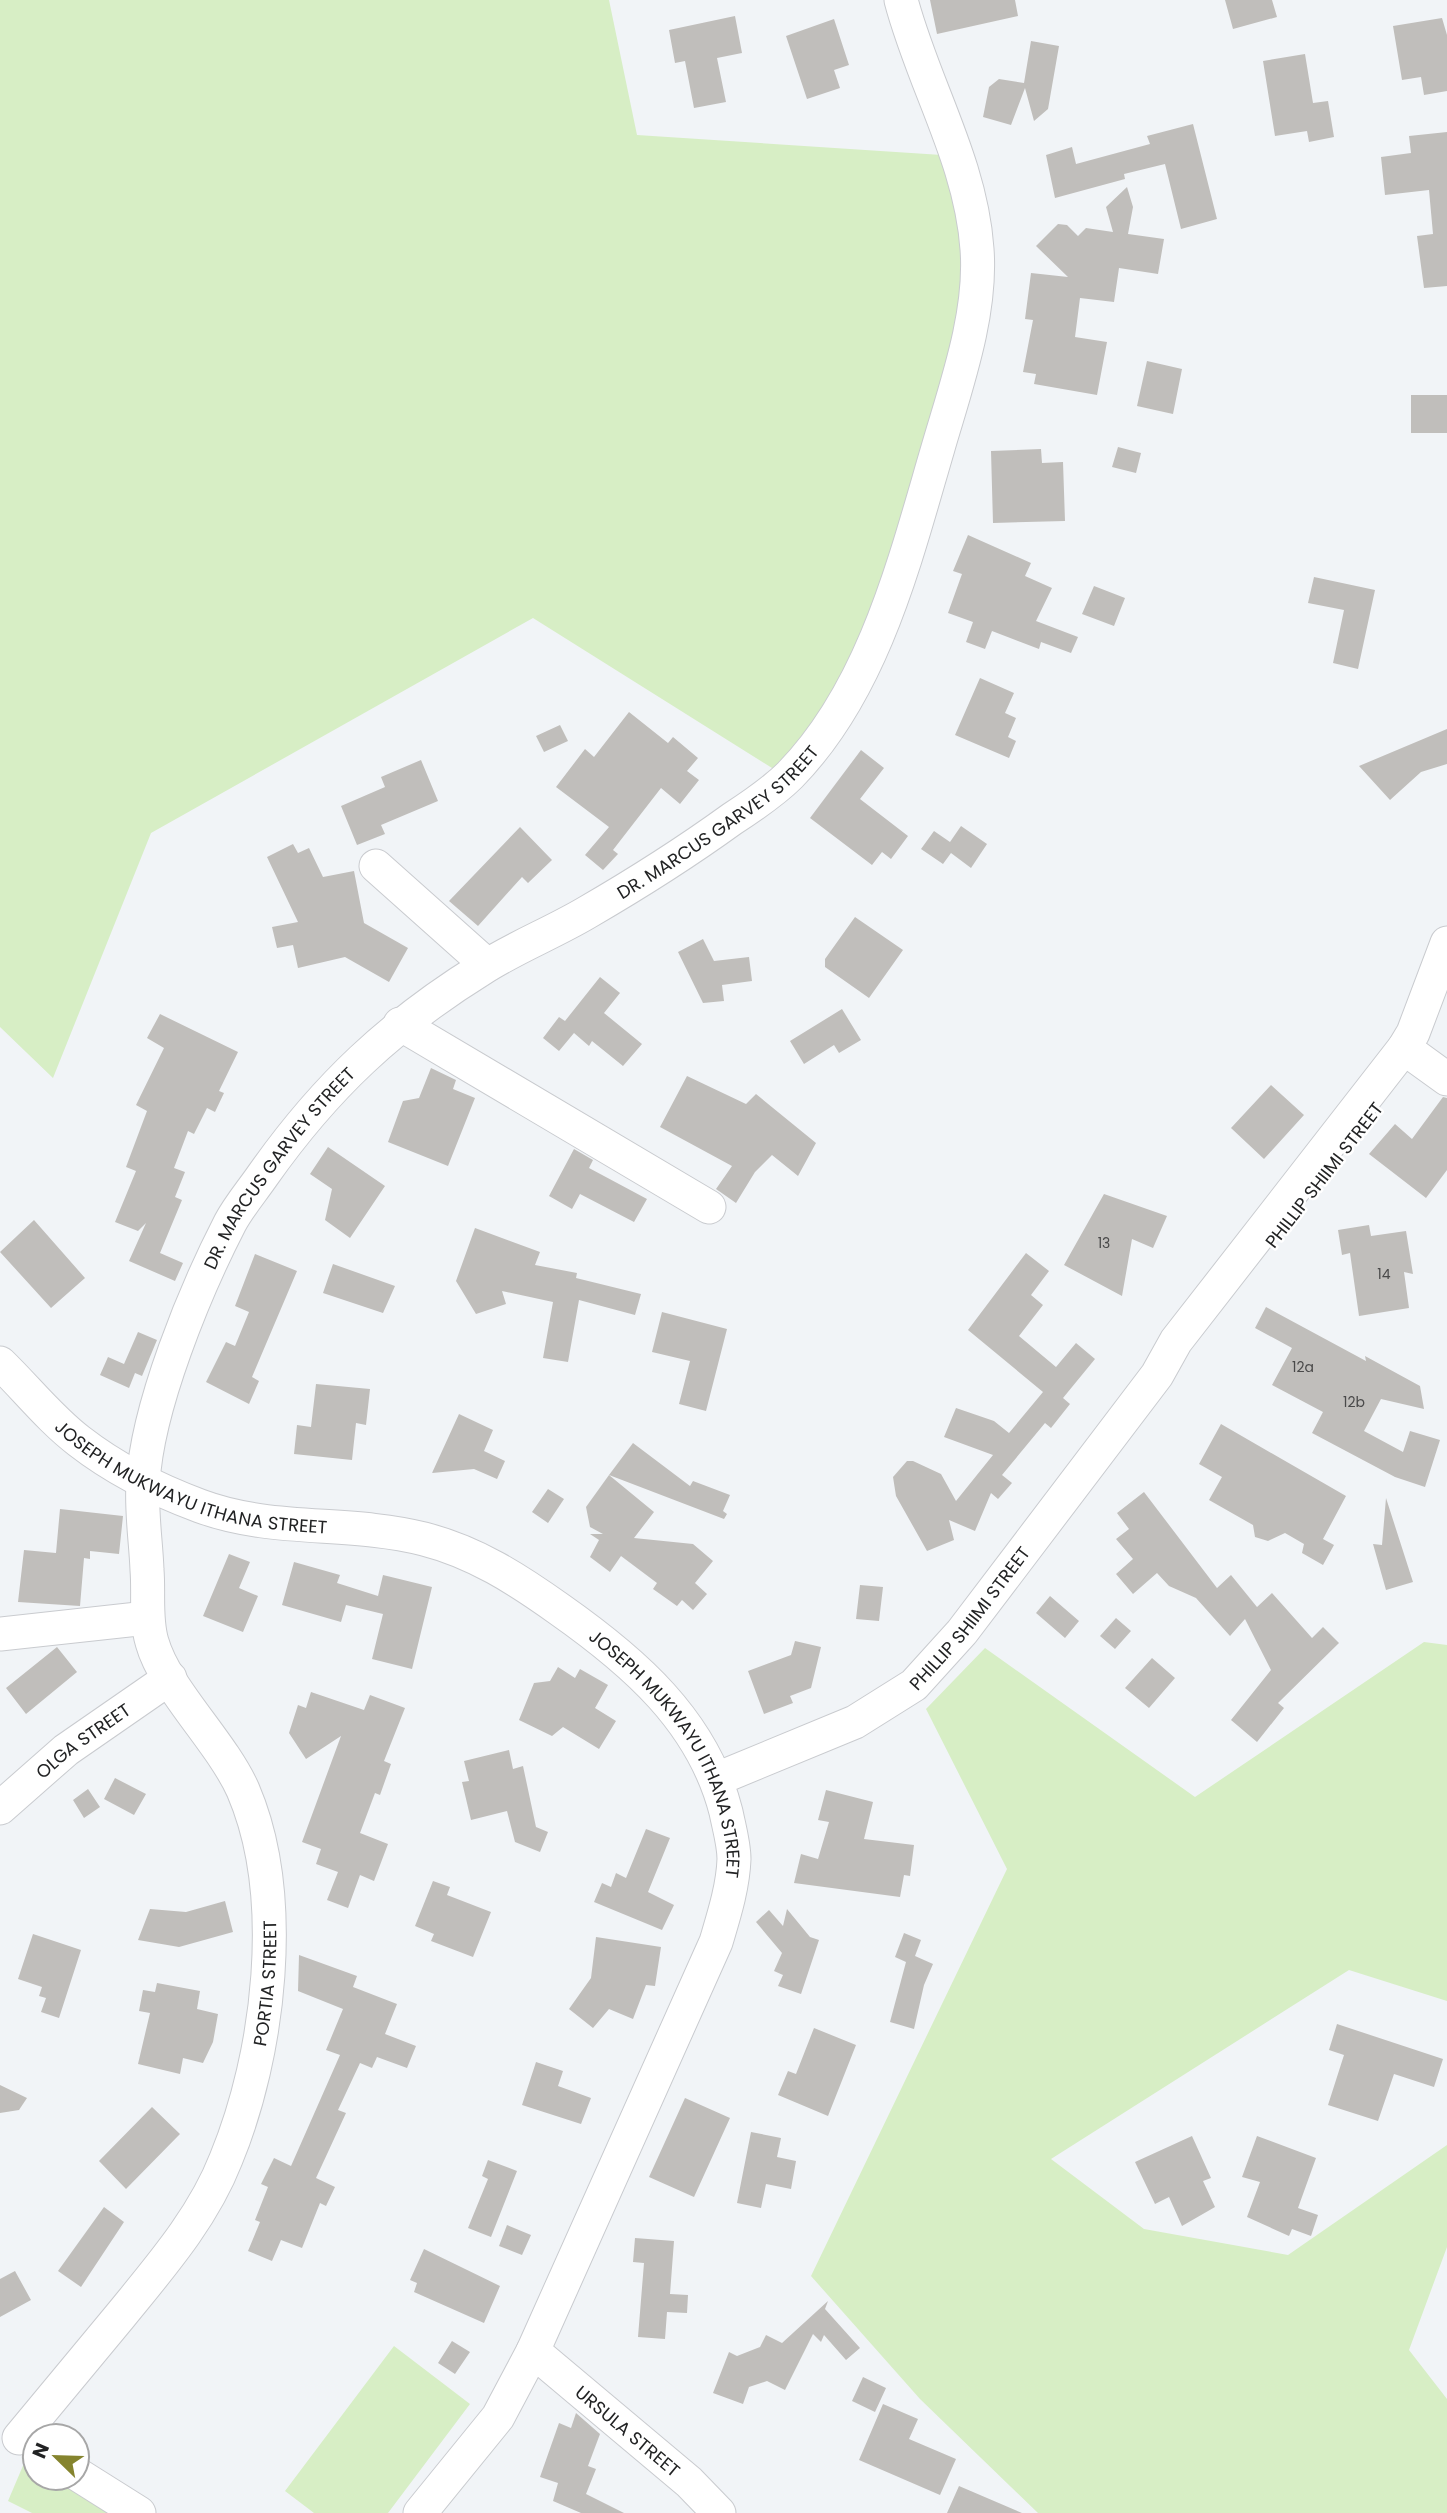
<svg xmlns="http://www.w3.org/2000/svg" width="1447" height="2513" font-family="Poppins,sans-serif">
<rect width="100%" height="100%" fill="#f1f4f7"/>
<path fill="#d7eec5" d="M0 0H609L637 135 957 156 978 255 889 603 788 778 533 618 151 833 53 1078 0 1027Z
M1424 1642 1447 1645V2001L1349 1970 1051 2159 1144 2229 1288 2255 1447 2145V2247L1409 2350 1447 2399V2513H1038L920 2399 811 2276 1007 1869 926 1709 985 1648 1195 1797Z
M394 2346 470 2404 388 2513H314L285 2491Z
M25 2461 35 2466V2478H61L134 2513H32L8 2501Z"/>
<path fill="#c0bebb" d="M930 0H1015L1018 16 937 34Z
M1225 0H1272L1277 17 1233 29Z
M735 16 742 53 717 58 726 102 694 108 685 61 675 63 669 30Z
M1442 18 1447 35V91L1424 95 1421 77 1402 80 1393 26Z
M834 19 849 65 834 70 840 88 807 99 786 36Z
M1031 41 1059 46 1048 109 1034 121 1025 88 1011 125 983 117 989 87 999 79 1024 83Z
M1305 54 1313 103 1328 101 1334 137 1309 142 1307 131 1275 136 1263 61Z
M1193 124 1217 219 1181 229 1165 164 1124 174 1125 179 1055 198 1046 155 1072 147 1076 164 1150 144 1147 136Z
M1447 132V286L1424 288 1417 236 1433 234 1429 190 1385 195 1381 157 1411 153 1409 136Z
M1127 187 1133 207 1128 234 1164 239 1158 274 1119 268 1114 302 1080 298 1075 337 1107 342 1097 395 1034 384 1036 374 1023 372 1033 320 1025 319 1031 273 1068 277 1036 246 1058 224 1067 225 1078 236 1086 228 1113 232 1106 207Z
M1147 361 1182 369 1173 414 1137 406Z
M1411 395H1447V433H1411Z
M1118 447 1141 453 1136 473 1112 467Z
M1041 449 1042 463 1063 462 1065 521 993 523 991 451Z
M968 535 1031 563 1025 576 1052 588 1036 621 1078 637 1071 653 1041 642 1039 649 992 631 985 649 966 642 973 622 948 613 962 574 953 571Z
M1314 577 1375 590 1358 669 1333 663 1344 610 1308 603Z
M1094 586 1125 598 1114 626 1082 614Z
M980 678 1014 693 1005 713 1016 718 1008 737 1016 741 1009 758 955 735Z
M629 712 668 743 673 737 698 758 687 771 699 780 680 804 661 788 613 850 618 854 603 870 585 855 609 827 556 787 585 749 594 757Z
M560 725 568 741 544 752 536 736Z
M1447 729V764L1421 772 1390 800 1359 766Z
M861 750 884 768 860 799 908 836 891 859 882 852 872 865 810 818Z
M421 760 438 801 381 825 385 834 357 845 341 806 385 787 381 777Z
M961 826 987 844 971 868 951 853 943 864 921 849 934 831 950 842Z
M520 827 552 860 528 883 522 877 478 926 449 901Z
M293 844 298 853 309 848 323 877 354 871 364 923 408 948 389 982 345 957 298 968 293 945 277 948 272 927 298 922 267 857Z
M855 917 903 950 869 998 825 967V959Z
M703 939 714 961 749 957 752 981 722 985 724 1001 703 1003 678 952Z
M600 977 620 993 604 1013 642 1044 623 1066 592 1041 589 1046 574 1033 559 1051 543 1038 559 1017 565 1021Z
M842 1009 861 1040 839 1053 834 1045 804 1064 790 1041Z
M160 1014 238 1052 219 1091 224 1093 215 1112 207 1108 194 1134 188 1131 174 1168 185 1172 175 1197 182 1200 160 1253 183 1263 175 1281 129 1261 146 1223 138 1231 115 1222 136 1171 126 1167 147 1111 136 1105 164 1048 147 1038Z
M431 1068 456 1080 453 1089 475 1098 448 1166 388 1142 403 1101 419 1098Z
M687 1076 746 1104 756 1094 816 1143 798 1176 772 1155 755 1172 736 1203 716 1189 732 1166 660 1127Z
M1271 1085 1304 1115 1264 1159 1231 1128Z
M1443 1097 1447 1098V1170L1426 1198 1369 1154 1395 1124 1412 1139Z
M328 1147 385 1186 350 1238 325 1220 332 1189 310 1174Z
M574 1149 593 1160 589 1168 647 1199 634 1222 580 1194 572 1209 549 1196Z
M1104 1194 1167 1216 1153 1248 1132 1239 1122 1296 1064 1265Z
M34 1220 85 1278 51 1308 0 1252Z
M1369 1225 1371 1236 1406 1231 1413 1274 1404 1272 1409 1308 1359 1316 1350 1253 1342 1255 1338 1230Z
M475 1228 540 1252 535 1265 577 1273 576 1278 641 1294 635 1315 579 1300 568 1362 543 1358 553 1302 502 1291 506 1304 476 1314 456 1281Z
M1026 1253 1049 1271 1031 1295 1043 1305 1019 1336 1056 1367 1076 1343 1095 1359 1063 1398 1070 1404 1051 1428 1045 1423 1002 1475 1012 1483 998 1499 991 1493 975 1531 949 1520 954 1540 927 1551 896 1496 893 1477 907 1461H913L941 1474 956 1501 993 1455 944 1437 956 1408 994 1421 1009 1433 1043 1392 968 1330Z
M255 1254 297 1271 252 1377 259 1381 249 1404 206 1382 226 1342 235 1346 249 1312 235 1306Z
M333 1264 395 1286 383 1313 323 1293Z
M1266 1307 1366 1361 1365 1356 1420 1386 1424 1409 1381 1399 1364 1431 1403 1452 1410 1431 1440 1440 1425 1487 1395 1477 1312 1433 1323 1412 1272 1385 1292 1348 1255 1328Z
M662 1312 727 1329 706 1411 679 1404 690 1361 652 1352Z
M138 1332 157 1340 142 1376 135 1373 129 1388 100 1375 108 1357 124 1364Z
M316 1384 370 1389 366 1425 356 1423 352 1460 294 1454 297 1425 311 1427Z
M459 1414 493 1430 484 1451 505 1461 497 1479 474 1469 432 1473Z
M1221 1424 1346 1496 1323 1539 1334 1545 1323 1565 1302 1553 1304 1544 1285 1533 1268 1541 1255 1537 1253 1525 1209 1500 1222 1477 1199 1464Z
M633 1443 690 1486 693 1481 730 1495 723 1511 727 1514 724 1519 609 1475Z
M609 1475 654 1512 634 1538 693 1544 713 1561 695 1583 707 1594 693 1610 682 1600 677 1606 653 1589 657 1583 621 1556 610 1572 590 1557 599 1540 590 1534H603L590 1527 586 1507Z
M548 1489 564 1499 548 1523 532 1512Z
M1144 1492 1217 1588 1231 1575 1257 1607 1272 1593 1312 1638 1323 1627 1339 1643 1278 1703 1284 1708 1257 1742 1231 1720 1271 1670 1245 1619 1230 1636 1196 1598 1169 1586 1157 1573 1133 1594 1116 1574 1133 1559 1116 1539 1129 1529 1117 1513Z
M1386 1498 1413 1582 1386 1590 1373 1544 1382 1545Z
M60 1509 123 1516 119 1554 90 1551V1559L84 1558 80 1606 18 1602 24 1550 56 1553Z
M229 1554 250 1562 239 1588 258 1596 243 1632 203 1616Z
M294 1562 340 1575 337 1583 378 1596 383 1575 432 1587 412 1669 372 1659 383 1614 346 1605 341 1622 282 1605Z
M860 1585 883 1587 879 1621 856 1619Z
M1050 1596 1079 1621 1065 1638 1036 1613Z
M1116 1618 1131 1631 1115 1649 1100 1636Z
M795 1641 821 1647 811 1688 790 1696 793 1703 764 1714 748 1671 791 1655Z
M57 1647 77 1672 26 1714 6 1688Z
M1152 1658 1175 1678 1149 1708 1125 1688Z
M558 1667 575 1678 580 1669 608 1685 595 1708 616 1721 599 1749 563 1727 552 1736 519 1720 534 1683 550 1681Z
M311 1692 364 1710 370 1695 405 1708 384 1761 391 1764 380 1795 375 1793 360 1833 388 1844 374 1881 360 1875 348 1908 327 1900 338 1872 316 1864 321 1849 302 1842 341 1736 306 1759 289 1733 298 1705 306 1708Z
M509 1750 513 1769 523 1766 536 1827 548 1832 540 1852 515 1842 507 1811 471 1820 462 1782 469 1781 464 1761Z
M115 1778 146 1794 134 1815 104 1799Z
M88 1789 100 1807 84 1818 73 1800Z
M826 1790 873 1802 864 1839 914 1845 910 1876 904 1875 900 1897 794 1883 801 1854 818 1859 829 1822 818 1820Z
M646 1829 670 1838 648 1892 674 1905 662 1930 594 1902 602 1883 611 1887 616 1873 626 1878Z
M433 1881 450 1887 447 1895 491 1912 473 1957 431 1941 434 1934 415 1926Z
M225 1901 233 1932 179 1947 138 1940 150 1909 186 1912Z
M787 1909 810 1937 819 1940 801 1994 778 1986 783 1975 774 1971 782 1953 756 1922 769 1910 783 1926Z
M904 1933 921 1940 915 1956 933 1964 924 1985 914 2029 890 2022 906 1962 895 1957Z
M33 1934 81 1950 59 2018 41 2012 46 1998 39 1996 42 1987 18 1979Z
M596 1937 661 1947 655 1986 646 1985 633 2019 609 2009 593 2028 569 2009 591 1978Z
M299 1955 357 1976 353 1987 397 2004 385 2034 416 2046 407 2068 377 2057 372 2068 360 2063 338 2110 346 2113 316 2178 335 2187 326 2206 320 2203 302 2248 281 2240 272 2261 248 2251 260 2222 255 2220 268 2187 261 2184 274 2158 291 2166 340 2055 326 2050 343 2009 298 1991Z
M157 1983 200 1991 197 2009 218 2014 213 2042 203 2063 183 2058 180 2074 138 2064 150 2013 139 2011 143 1990 155 1992Z
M1337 2024 1443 2059 1434 2087 1394 2074 1378 2121 1328 2105 1344 2055 1329 2050Z
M814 2028 856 2045 828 2116 778 2095 788 2071 796 2074Z
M536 2062 563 2071 558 2086 591 2098 581 2124 522 2105Z
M0 2085 27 2098 19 2110 0 2113Z
M685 2098 730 2118 694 2197 649 2177Z
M152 2107 180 2134 126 2189 99 2161Z
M751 2132 781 2138 777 2157 796 2161 791 2189 766 2184 761 2208 737 2203Z
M1192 2136 1211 2178 1203 2181 1215 2207 1182 2226 1169 2197 1155 2204 1135 2162Z
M1257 2136 1316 2158 1298 2208 1318 2215 1311 2236 1292 2229 1289 2236 1247 2217 1260 2182 1242 2177Z
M488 2160 517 2171 491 2237 468 2228 488 2179 482 2176Z
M104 2207 124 2222 81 2287 58 2271Z
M507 2225 531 2235 522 2255 499 2246Z
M635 2238 674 2241 670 2294 688 2295 687 2313 667 2312 665 2339 638 2337 644 2263 633 2262Z
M424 2249 500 2286 484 2323 414 2292 417 2283 410 2280Z
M15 2271 31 2300 0 2317V2279Z
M828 2301 825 2309 860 2348 846 2360 824 2335 821 2342 813 2334 785 2390 767 2381 749 2387 743 2404 713 2393 729 2352 737 2356 760 2347 766 2335 782 2343Z
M452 2341 470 2352 455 2374 438 2363Z
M863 2377 886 2388 875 2412 852 2401Z
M883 2404 918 2419 909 2439 956 2459 940 2495 859 2460Z
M576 2413 600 2434 588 2466 596 2469 586 2494 624 2513H581L553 2501 558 2483 540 2477 559 2423 571 2428Z
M959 2486 1022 2513H947Z"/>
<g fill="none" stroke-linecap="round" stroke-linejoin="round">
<g stroke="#c9cbcf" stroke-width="35">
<g id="minor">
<path d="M376 866 487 965"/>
<path d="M400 1024 709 1207"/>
<path d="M1404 1048 1447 1079"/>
<path id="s1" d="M0 1363C26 1388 50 1419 79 1441 115 1469 157 1490 200 1506 272 1533 350 1520 424 1539 475 1552 517 1579 559 1609 633 1661 703 1721 726 1812 729 1827 734 1844 734 1859 733 1887 724 1915 716 1942L533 2351 498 2417 420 2513"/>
<path d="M0 1634 147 1618"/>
<path id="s2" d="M717 1779 855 1722 914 1685 962 1632 1157 1375 1176 1341 1404 1048 1413 1033 1447 943"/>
<path id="s3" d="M0 1808 66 1750 170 1678"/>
<path id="s4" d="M533 2351 689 2482 719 2513"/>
<path id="s5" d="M19 2438C53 2397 87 2356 121 2315 160 2267 203 2218 226 2159 269 2055 289 1897 243 1790 221 1741 165 1689 152 1642 145 1619 149 1594 147 1570 146 1542 141 1512 143 1483 147 1407 195 1291 230 1223 239 1206 252 1191 263 1175 325 1087 391 1025 483 968 516 947 552 933 586 913 636 884 685 853 732 819 752 806 773 792 790 775 874 689 905 560 938 448 956 386 982 314 977 249 971 161 923 84 901 0"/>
<path d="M77 2474 139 2513"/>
</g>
</g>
<use href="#minor" stroke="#fff" stroke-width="33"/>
</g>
<g text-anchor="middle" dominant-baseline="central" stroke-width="5" stroke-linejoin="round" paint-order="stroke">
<g font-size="14" fill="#4a4a4a">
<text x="1104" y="1243">13</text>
<text x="1384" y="1274">14</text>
<text x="1303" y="1367">12a</text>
<text x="1354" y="1402">12b</text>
</g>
<g font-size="18" fill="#222324" stroke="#fff">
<text stroke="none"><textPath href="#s5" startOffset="1976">DR. MARCUS GARVEY STREET</textPath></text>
<text stroke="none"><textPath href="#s5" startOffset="1409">DR. MARCUS GARVEY STREET</textPath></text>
<text transform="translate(1324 1175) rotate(-52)">PHILLIP SHIIMI STREET</text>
<text stroke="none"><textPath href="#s1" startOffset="231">JOSEPH MUKWAYU ITHANA STREET</textPath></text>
<text stroke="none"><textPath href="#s2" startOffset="306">PHILLIP SHIIMI STREET</textPath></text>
<text stroke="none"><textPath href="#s3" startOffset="107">OLGA STREET</textPath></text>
<text stroke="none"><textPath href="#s1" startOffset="817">JOSEPH MUKWAYU ITHANA STREET</textPath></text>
<text stroke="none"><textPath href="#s5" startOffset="530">PORTIA STREET</textPath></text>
<text stroke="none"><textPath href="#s4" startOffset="124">URSULA STREET</textPath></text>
</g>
</g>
<g transform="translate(56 2457) rotate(293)"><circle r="33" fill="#ffffff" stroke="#a7a7a7" stroke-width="2"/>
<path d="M0-5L12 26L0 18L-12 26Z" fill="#85842e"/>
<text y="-10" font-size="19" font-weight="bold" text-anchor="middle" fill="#222324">N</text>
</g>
</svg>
